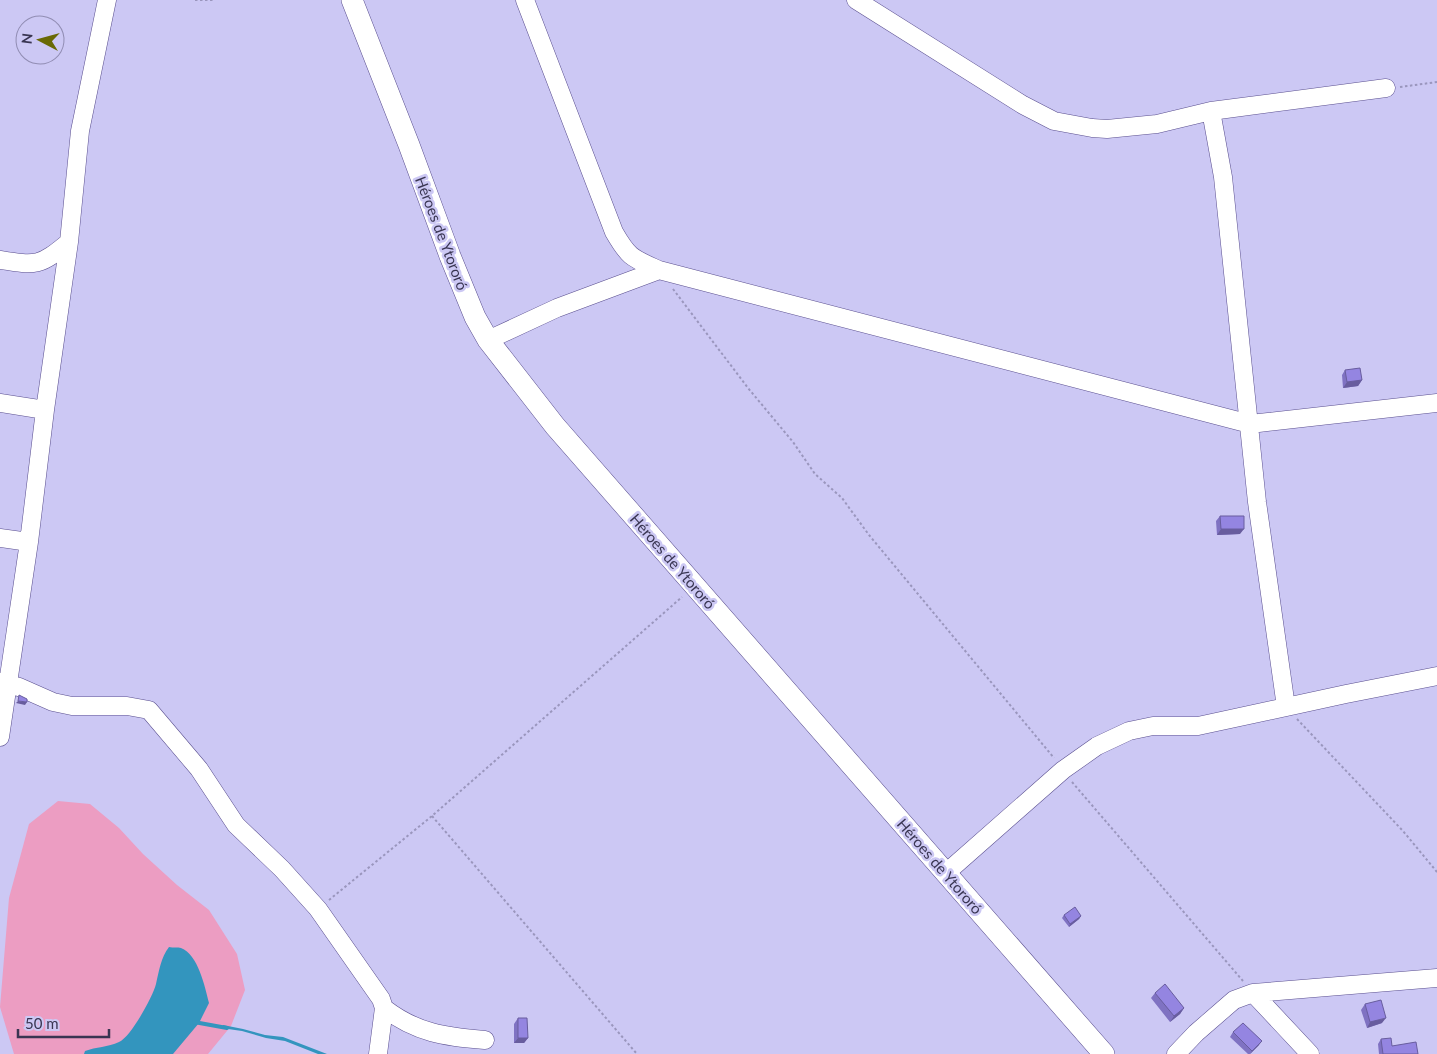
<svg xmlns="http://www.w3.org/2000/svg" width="1437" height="1054" font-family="Lato,sans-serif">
<rect width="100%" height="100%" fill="#ccc8f4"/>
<path fill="#ec9dc2" d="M58 801 90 804 119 828 143 854 177 885 209 910 237 954 245 990 231 1026 208 1054H14L0 1007 9 898 29 824Z"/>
<path fill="#3395be" d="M169 947C173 948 178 947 181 948 198 954 205 987 209 1003L199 1023 173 1054H84L85 1051C96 1047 108 1047 119 1042 131 1037 153 996 156 984 159 971 161 957 169 947Z
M223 1025 243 1029 265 1035 283 1037 327 1054H318L285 1041 266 1038 242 1031 221 1028Z"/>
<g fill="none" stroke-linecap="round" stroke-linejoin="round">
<path stroke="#3395be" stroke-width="4" d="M194 1022 227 1028"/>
<g stroke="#5a4f8f" stroke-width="19">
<path id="minor" d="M525 0 614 232C629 258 632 258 659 270L1250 424 1437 403
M856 0 1023 105 1054 121 1092 128 1107 129 1157 124 1211 111 1386 88
M1211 111 1223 177 1257 502 1286 707
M0 260C37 266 40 266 69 242
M488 340 557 308 659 270
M0 403 45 410
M0 538 29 542
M0 682 19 687 53 702 72 706H127L149 710 199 769 236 825 282 869 318 909 381 999 384 1008 378 1054
M0 737 29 542 45 410 69 242 80 131 107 0
M946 873 1063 770 1097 746 1129 731 1153 726H1198L1346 694 1437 676
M1253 993 1310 1054
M384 1008C416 1033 446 1037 485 1040
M1176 1054 1196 1033 1234 1000 1253 993 1437 978"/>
</g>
<g stroke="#5a4f8f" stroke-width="22">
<path id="major" d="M352 0 409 145 450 256 475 317 488 340 555 426 1104 1054"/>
</g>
<path stroke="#9a96bd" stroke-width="2" stroke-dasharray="2.5 2.5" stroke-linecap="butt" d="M195 0H215
M1400 87 1437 82
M673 289 748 388 793 442 815 474 842 498 869 535 1054 758
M1297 719 1403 831 1437 872
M1072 782 1243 981
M432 816 637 1054
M329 900 432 816 682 597"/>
<use href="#minor" stroke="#fff" stroke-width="18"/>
<use href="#major" stroke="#fff" stroke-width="21"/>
</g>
<path fill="#7f72c2" d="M1345 370 1362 380 1358 386 1343 388 1342 375Z
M1220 516 1240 534 1217 535 1216 521Z
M1064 915 1081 916 1079 919 1069 927 1062 918Z
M1155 993 1184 1008 1180 1014 1170 1022 1151 998Z
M1365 1004 1382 1023 1367 1028 1361 1010Z
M518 1018 528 1038 524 1043H514V1024Z
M1233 1032 1259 1045 1250 1054H1248L1230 1037Z
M1381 1039 1392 1046 1418 1054H1379L1378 1044Z"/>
<path fill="#685d9e" d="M1362 380 1358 386 1343 388 1347 382Z
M1221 529H1244L1240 534 1217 535Z
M18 701 27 702 25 705 16 703Z
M1081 916 1079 919 1069 927 1070 924Z
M1184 1008 1180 1014 1170 1022 1174 1016Z
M1386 1018 1382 1023 1367 1028 1370 1022Z
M518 1038H528L524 1043H514Z
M1262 1041 1259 1045 1250 1054 1252 1051Z"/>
<path fill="#9485e1" stroke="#685d9e" d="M1360 368 1362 380 1347 382 1345 370Z
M1220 516H1244V529H1221Z
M19 695 27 699V702L18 701Z
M1075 907 1081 916 1070 924 1064 915Z
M1165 984 1184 1008 1174 1016 1155 993Z
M1381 1000 1386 1018 1370 1022 1365 1004Z
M518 1018H527L528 1038H518Z
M1243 1023 1262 1041 1252 1051 1233 1032Z
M1391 1038 1392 1046 1416 1042 1418 1054H1383L1381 1039Z"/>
<g text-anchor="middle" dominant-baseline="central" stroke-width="5" stroke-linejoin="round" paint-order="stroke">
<g font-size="15" fill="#393552" stroke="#ccc8f4">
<text transform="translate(442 233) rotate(69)">Héroes de Ytororó</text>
<text transform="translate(673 561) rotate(49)">Héroes de Ytororó</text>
<text transform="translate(940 866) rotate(49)">Héroes de Ytororó</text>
</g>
</g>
<g transform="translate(40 40) rotate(276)"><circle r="24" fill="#ccc8f4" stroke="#918db3"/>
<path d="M0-4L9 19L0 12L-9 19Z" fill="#696905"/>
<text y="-8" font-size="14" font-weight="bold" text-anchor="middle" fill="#393552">N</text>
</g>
<path d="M18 1029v8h91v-8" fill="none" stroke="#393552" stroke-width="2.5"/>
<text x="25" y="1029" font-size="15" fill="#393552" stroke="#ccc8f4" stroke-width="4" paint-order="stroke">50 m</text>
</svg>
